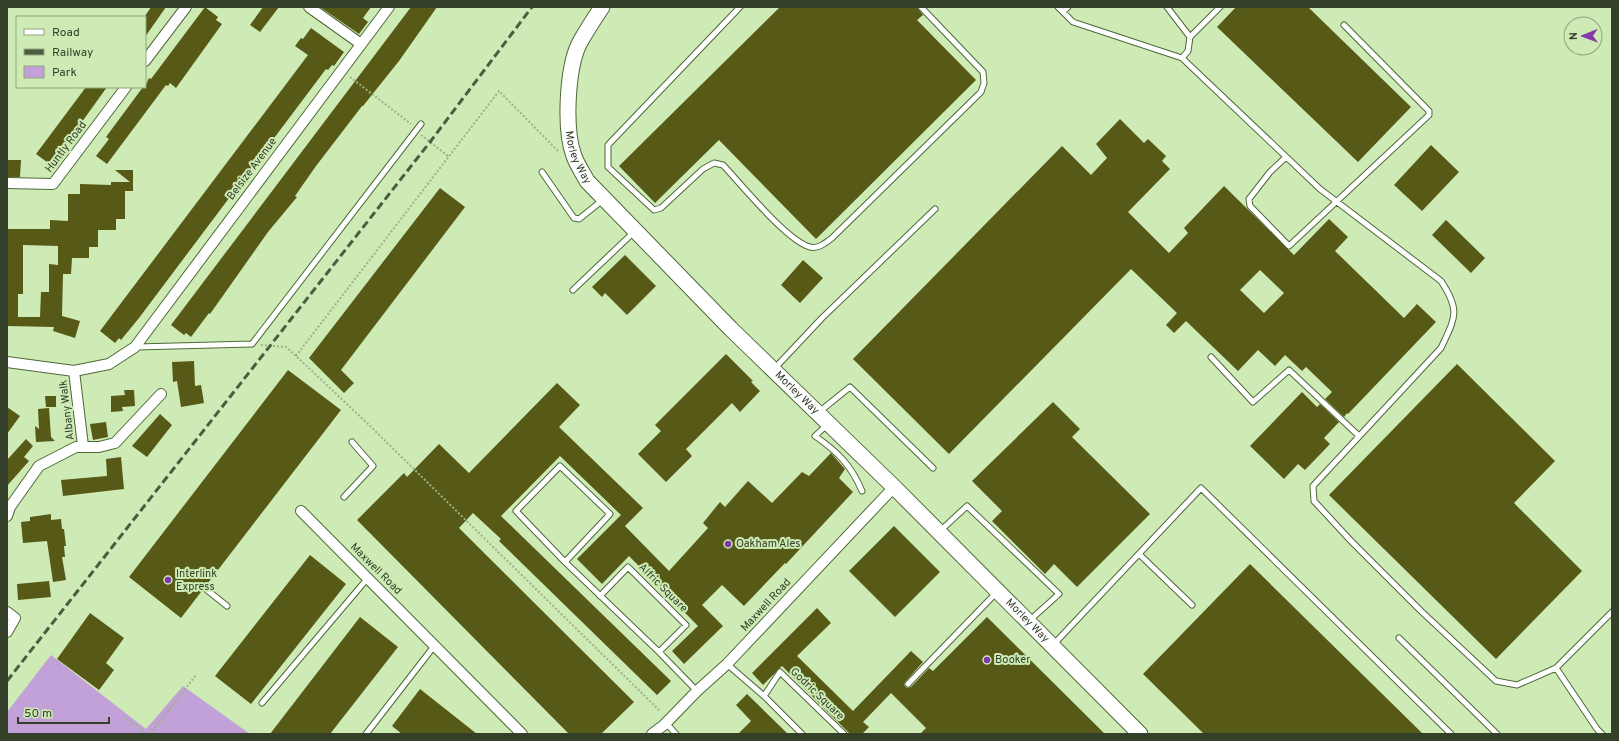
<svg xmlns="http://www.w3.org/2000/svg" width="1619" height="741" font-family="Overpass,sans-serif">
<rect width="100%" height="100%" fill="#ceebb5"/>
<path fill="#c2a1d9" d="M51 655 146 729 183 686 250 734H7V712Z"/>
<path fill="#575917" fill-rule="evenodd" d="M151 7H166L145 37V16Z
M205 7 218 17 216 20 222 24 176 88 170 83 168 86 166 85 107 164 96 156 109 139 106 137 143 87H145L149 78 151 79Z
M263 7H279L260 32 250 25Z
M320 7H371L363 18 368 22 359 34Z
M411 7H437L399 61 363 106H362L316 166 295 196 297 197 268 232 210 314 209 313 191 337 186 333 184 335 171 325Z
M780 7H917L923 15 917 20 976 80 816 239 719 140 655 203 619 166Z
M1236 7H1308L1411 107 1358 162 1217 27Z
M311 28 344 52 334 66 332 65 328 70 326 69 139 318 121 340 119 338 115 343 100 331 308 55 295 46 301 38 303 39Z
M86 87H107L51 165 36 154Z
M1120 119 1144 143 1148 139 1166 156 1162 161 1170 169 1128 212 1169 253 1188 233 1184 228 1224 186 1294 255 1329 219 1348 237 1335 251 1404 318 1417 304 1436 322 1348 414 1347 413 1344 417 1325 399 1332 392 1306 367 1302 371 1285 355 1275 366 1258 350 1238 371 1186 321 1174 333 1166 325 1177 313 1131 269 949 454 853 359 1062 146 1091 175 1107 158 1096 144ZM1260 270 1284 293 1264 313 1240 290Z
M1431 145 1459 172 1422 211 1394 185Z
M7 160H21L20 177H7Z
M115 170H133V191H125V219H116V230H98V247H89V258H72L71 274H63L62 316 80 321 75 338 53 331 54 327 7 326V229H50V220L68 221V194H80V184L111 185V182H130ZM23 245 58 246V265L49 264V292H41L40 317H18V294H23Z
M440 188 465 207 341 370 354 383 344 393 309 358Z
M1446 220 1485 258 1471 273 1432 235Z
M625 255 656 286 627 315 605 293 602 297 592 287Z
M803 260 823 278 800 303 781 285Z
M726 354 753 381 751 382 760 391 740 412 732 403 686 449 692 456 666 482 638 454 661 431 655 425Z
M194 361 195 386 201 385 204 403 181 407 177 381 173 382 172 362Z
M1457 364 1555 461 1514 503 1582 571 1496 659 1329 495Z
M288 370 341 410 181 618 129 577Z
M557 383 580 405 559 427 643 508 625 526 669 571 708 528 703 523 720 502 725 507 748 481 772 503 802 472 809 476 831 453 845 469 839 478 853 492 786 564 785 563 744 606 722 585 702 605 723 626 684 664 672 651 698 626 629 556 602 584 577 559 621 515 560 456 501 516 671 681 657 695 499 541 501 539 473 513 459 528 634 702 601 734H569L357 520 404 473 407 477 439 444 469 473Z
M124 390H134L135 406 122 407 123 411 111 412V396L125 395Z
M1302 392 1317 407 1320 404 1339 422 1324 438 1330 444 1305 470 1298 464 1284 479 1250 446Z
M45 396H56V407H46Z
M1053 402 1080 429 1072 437 1150 514 1077 587 1054 564 1045 574 992 521 1002 511 972 481Z
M7 407 20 416 7 434Z
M49 408 51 437 55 441 36 442 35 426 39 429 38 409Z
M160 414 172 425 147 457 132 446Z
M106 422 108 437 93 440 90 424Z
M26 439 33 446 24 457 29 461 7 486V460Z
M121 457 124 489 63 496 61 480 107 476 106 459Z
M51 514V520L61 519 62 529H64L66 546H64L65 557H62L66 580 53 582 47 541 23 543 21 522 30 521V517Z
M894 526 940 572 895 617 849 571Z
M310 555 346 584 251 704 215 676Z
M1250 564 1423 734H1204L1143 674Z
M49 581 51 597 18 600 17 584Z
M817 608 831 623 797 656 853 711 911 651 923 662 905 682 904 685 907 688 911 687 929 668 933 671 987 617 1105 734H920L926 728 891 693 863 722 869 727 862 734H850L782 666 763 685 752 673Z
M90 613 124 638 106 663 114 670 99 690 57 659Z
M360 617 398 647 330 734H270Z
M420 689 477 734H402L392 726Z
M747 694 788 734H738L751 721 736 705Z"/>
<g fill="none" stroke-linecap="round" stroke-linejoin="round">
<g stroke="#4f6838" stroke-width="7">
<path id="lane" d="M740 7 608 145V167L654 210 661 208 703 169 714 163 723 165C741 184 787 241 810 247 819 249 825 243 832 238L981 92 984 83 983 72 921 7
M1058 7 1073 22 1182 58 1188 51 1190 37 1167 7
M1063 12 1068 7
M1190 37 1220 7
M1182 58 1320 189 1441 281C1461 311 1455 318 1441 348L1313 486 1314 501 1351 541 1422 612 1496 681 1517 685 1556 668
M1286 157 1270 172 1249 199 1250 206 1289 246 1429 115V111L1344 25
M542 172 574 218 579 219 604 199
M573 290 635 231
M136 347 252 344 421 124
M1211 357 1253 402 1289 370 1359 436
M775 368 822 318 935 209
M819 412 850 387 933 468
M827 425 815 436C838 452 851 465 862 491
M560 466 610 514 565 562 516 511Z
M344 497 373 466 352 442
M939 532 967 506 1059 594 1030 620
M1139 554 1192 605
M565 562 659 652 686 625 628 567 600 596
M207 590 227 606
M1399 638 1497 734
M1053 645 1201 488 1451 734
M659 652 697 691
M727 664 764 696
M908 684 997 592
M262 703 367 579
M666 723 676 734
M366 734 435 645
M802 734 764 696 780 672 844 734
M1602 734 1597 729 1556 668 1612 612"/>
</g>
<g stroke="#4f6838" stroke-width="12">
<path id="street" d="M309 7 361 44
M145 61 186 7
M7 183 53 184 126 87
M7 362 74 371 109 364 135 347 389 7
M74 371 83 446
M301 511 522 734
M7 516 10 507 39 466 76 447H99L115 443 161 394
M7 612 15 618 7 632
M652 734 664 725 697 691 727 664 894 487"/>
</g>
<g stroke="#4f6838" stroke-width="17">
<g id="secondary">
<path id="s1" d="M602 7C594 19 586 31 579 44 567 69 564 130 574 156 577 165 583 173 587 181L731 329 894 487 1140 734"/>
</g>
</g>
<path stroke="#9bb287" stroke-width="2" stroke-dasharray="2 2" stroke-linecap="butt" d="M350 77 411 124
M421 135 448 156
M261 345 286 347 296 356 366 422 660 711
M296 356 499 91 559 152
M126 718 147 734
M150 734 196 675"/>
<use href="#lane" stroke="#fff" stroke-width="5"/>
<use href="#street" stroke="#fff" stroke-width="10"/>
<use href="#secondary" stroke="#fff" stroke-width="15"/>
<path stroke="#4d5c41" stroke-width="3" stroke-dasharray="8 4" stroke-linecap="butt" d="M7 681 430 142 532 7"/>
</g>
<g fill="#8239ab" stroke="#ceebb5" stroke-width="1.5">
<circle cx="728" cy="544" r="4"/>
<circle cx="168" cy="580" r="4"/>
<circle cx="987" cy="660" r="4"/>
</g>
<g text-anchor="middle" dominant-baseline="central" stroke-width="4" stroke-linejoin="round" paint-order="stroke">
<g font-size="11" fill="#333f29" stroke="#ceebb5">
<text transform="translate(66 147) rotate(-53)">Huntly Road</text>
<text stroke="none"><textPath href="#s1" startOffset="160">Morley Way</textPath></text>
<text transform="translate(252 169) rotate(-53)">Belsize Avenue</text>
<text stroke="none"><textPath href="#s1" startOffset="484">Morley Way</textPath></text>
<text transform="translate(67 410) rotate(-97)">Albany Walk</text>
<text transform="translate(376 569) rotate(45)">Maxwell Road</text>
<text transform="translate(663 588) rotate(45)">Alfric Square</text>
<text transform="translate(766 605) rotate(-47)">Maxwell Road</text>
<text stroke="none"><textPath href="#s1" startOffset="808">Morley Way</textPath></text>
<text transform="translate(817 694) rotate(44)">Godric Square</text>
</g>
<g font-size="11" fill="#333f29" stroke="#ceebb5" text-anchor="start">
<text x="736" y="544">Oakham Ales</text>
<text x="176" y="574">Interlink<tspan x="176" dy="13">Express</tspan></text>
<text x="995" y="660">Booker</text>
</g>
</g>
<rect width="1619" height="741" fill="none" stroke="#333f29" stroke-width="16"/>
<rect x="16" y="16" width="130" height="72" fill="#ceebb5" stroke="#90a67d"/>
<rect x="24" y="29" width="20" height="6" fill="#ffffff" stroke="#90a67d"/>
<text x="52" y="36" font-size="12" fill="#333f29">Road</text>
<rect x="24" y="49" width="20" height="6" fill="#4d5c41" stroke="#90a67d"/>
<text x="52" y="56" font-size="12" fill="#333f29">Railway</text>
<rect x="24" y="66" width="20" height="12" fill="#c2a1d9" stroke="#90a67d"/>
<text x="52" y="76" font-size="12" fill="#333f29">Park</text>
<g transform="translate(1583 36) rotate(269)"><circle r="19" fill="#ceebb5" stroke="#90a67d"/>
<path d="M0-3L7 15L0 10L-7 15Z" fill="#8239ab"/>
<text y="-6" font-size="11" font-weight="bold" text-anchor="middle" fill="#333f29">N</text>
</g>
<path d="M18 717v6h91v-6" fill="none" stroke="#333f29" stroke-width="2"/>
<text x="24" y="717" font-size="12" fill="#333f29" stroke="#ceebb5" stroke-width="3" paint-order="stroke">50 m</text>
</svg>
